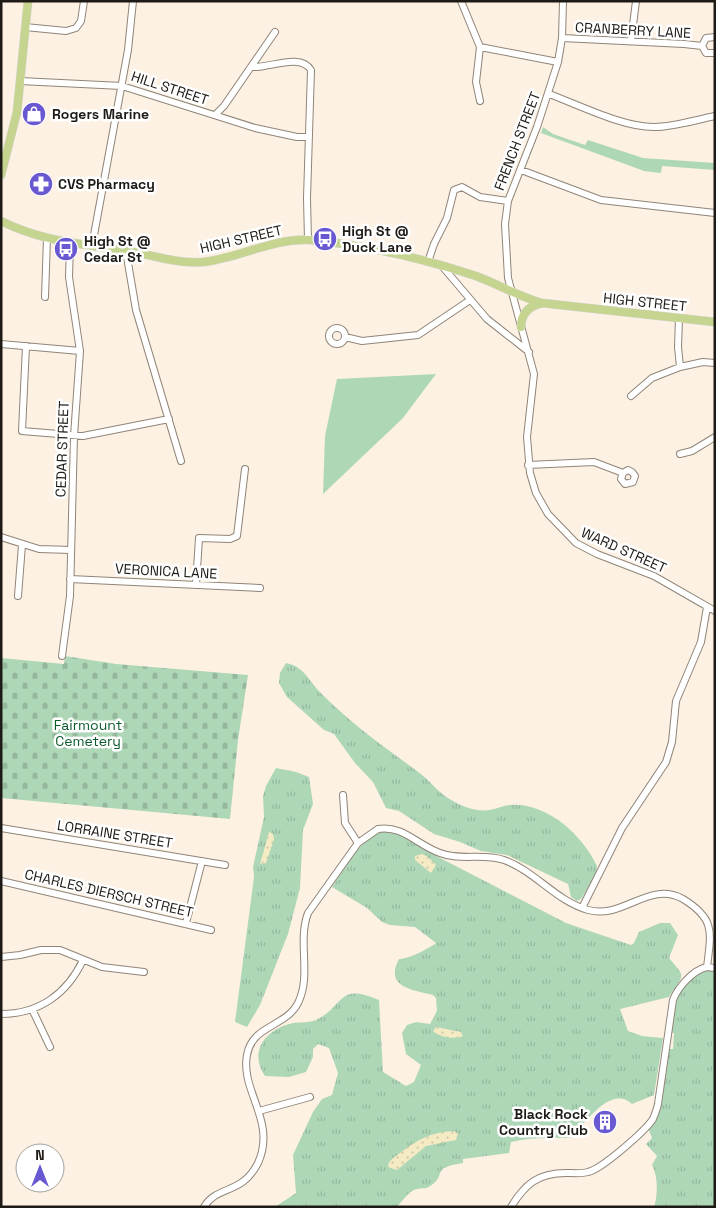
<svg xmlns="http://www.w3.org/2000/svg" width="716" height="1208" font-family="'Space Grotesk',sans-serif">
<defs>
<pattern id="grass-tufts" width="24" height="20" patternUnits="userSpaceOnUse" patternTransform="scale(1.25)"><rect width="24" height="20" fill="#aed7b7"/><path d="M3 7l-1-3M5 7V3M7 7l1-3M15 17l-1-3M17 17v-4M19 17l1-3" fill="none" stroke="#95b89c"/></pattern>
<pattern id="sand-dots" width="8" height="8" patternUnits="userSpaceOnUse" patternTransform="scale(1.25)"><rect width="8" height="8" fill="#f4eac4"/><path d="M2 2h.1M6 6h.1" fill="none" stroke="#d1c8a8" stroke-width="1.8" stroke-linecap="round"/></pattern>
<pattern id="cemetery-stones" width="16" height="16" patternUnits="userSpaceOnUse" patternTransform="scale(1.25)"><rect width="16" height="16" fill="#aed7b7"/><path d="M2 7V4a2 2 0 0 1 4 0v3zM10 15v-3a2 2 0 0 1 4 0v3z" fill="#95b89c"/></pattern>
</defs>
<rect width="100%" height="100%" fill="#fdf1e3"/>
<path fill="url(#grass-tufts)" d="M286 663C302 666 308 678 317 689 327 700 339 710 350 720 373 740 399 757 422 775 431 782 438 792 448 798 460 806 475 812 490 810 496 809 502 806 509 805 546 802 582 834 597 866L596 875 581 899 577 901 571 897 568 884 507 855 481 851 460 842 434 834 399 811 386 808 373 782 355 763 334 734 324 730 287 697 279 683 280 673Z
M276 768 296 772 309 777 313 804 303 830 300 888 288 934 260 1005 247 1027 235 1022 254 877 253 867 264 817 263 796 266 786Z
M384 831 399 833 442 859 566 923 631 945 634 943 639 932 660 923H670L678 935 669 958C686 979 685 972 669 997L620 1009 628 1031 642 1036 663 1038 654 1095 632 1104C610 1084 585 1124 570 1138 550 1138 531 1137 511 1142L509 1153 463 1159V1163C429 1168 448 1175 430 1186 425 1190 420 1187 414 1190 408 1193 402 1201 397 1207H275L296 1193 293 1155 313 1112 322 1099 332 1095 338 1073 329 1048 318 1044 313 1049V1057L306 1072 289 1077 265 1076C248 1051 266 1029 293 1023 300 1022 309 1023 316 1020 346 1005 337 982 379 1000L383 1072 406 1086 414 1082 421 1065 406 1054 402 1033 407 1025 416 1022 430 1024 437 1011 436 998 433 995C412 990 384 987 399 959 409 959 428 949 436 943L415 927 390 925 382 922 367 908 332 887C346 867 360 838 384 831Z
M709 970 715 971V1207H654C658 1195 658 1176 652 1165L657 1156 646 1144 652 1138 648 1128 659 1113 668 1049H673L674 1033H669C673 1007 680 977 709 970Z"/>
<path fill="url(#sand-dots)" d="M269 832 273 834 274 839 266 863 260 864Z
M422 854 427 856 436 865 431 873 415 860V856Z
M436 1027 461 1032 463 1036C455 1040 439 1037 433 1031Z
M454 1131 458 1134 456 1140 426 1146 397 1170 388 1167C388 1160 395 1157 400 1153 417 1140 431 1132 454 1131Z"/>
<path fill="url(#cemetery-stones)" d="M65 656 116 664 248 675 238 740 230 819 1 798V658L64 664Z"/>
<path fill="#aed7b7" d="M543 127 553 134 585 145 588 140 643 158 715 163V170L662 166 661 173 644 171 541 133Z
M436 374 403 418 323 494 325 436 337 379Z"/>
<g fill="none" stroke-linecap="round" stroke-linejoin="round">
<g stroke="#8f8578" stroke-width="8">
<path id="minor" d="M461 1 480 47 558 62
M563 1 562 38 558 62 537 127 508 201 505 224 508 278 534 374 527 437 530 473 536 493 548 514 576 543 597 554 654 576 715 611
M25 27 66 31 76 28 81 21 84 1
M562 38 684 44 702 46 706 53H715
M631 41 636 1
M702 46 706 38 715 37
M251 67C268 69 300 52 311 70L307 198 308 240
M20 81 122 86 255 128 297 137H308
M549 94C579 105 622 127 654 127 674 127 695 120 715 116
M480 101 476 82 480 47
M215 115 224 106 275 32
M521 170 601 200 715 213
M92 246 128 50 133 1
M126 251 136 310 181 461
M428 262 434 244 447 218 454 190 462 187 480 197 508 201
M442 266 487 319 529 352
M45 297 47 238
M679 318 678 347 680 367 703 362 715 363
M329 336a8 8 0 1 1 16 0a8 8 0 1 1-16 0Z
M345 337 362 341 418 335 470 300
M1 344 80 351
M26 346 22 431 83 436 169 419
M631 396 652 378 680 367
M680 454 692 451 715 437
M528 465 594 462 623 473 621 479 625 484 633 482 635 476 632 472 628 470 623 473
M1 537 39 549 71 550
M70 579 260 588
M196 585 199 538 230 539 237 536 245 469
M18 596 22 545
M62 656 70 596 74 436 80 351 69 277 70 244
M343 795 345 823 358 843
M1 828 225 865
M1 881 211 930
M582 908 622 828 666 762 672 742 676 701 701 642 707 607
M186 923 202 861
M1 957 20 955 41 950H60L102 967 144 972
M707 967 715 968
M32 1009 50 1047
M1 1014C39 1014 67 994 83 960
M259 1111 310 1097
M204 1207C217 1185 242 1195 258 1163 277 1121 240 1091 247 1055 252 1025 286 1027 298 1003 312 975 297 942 308 913L358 843 378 829C403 825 417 845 440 853 460 861 483 853 504 860 535 871 556 901 588 910 623 920 649 880 683 899 716 919 711 933 707 967
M511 1207C525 1184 538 1173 566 1173 573 1173 581 1174 588 1172 602 1169 645 1131 653 1119 655 1114 657 1109 658 1104L673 1000C678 987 693 970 707 967"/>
</g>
<g stroke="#d6d6d5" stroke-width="9">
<path id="major" d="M1 175 17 112 28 1
M1 221C45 243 86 244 133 252 157 256 178 264 203 262 240 258 272 238 310 240 364 245 425 259 476 276 498 284 519 297 542 303L715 322
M521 327C521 313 529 306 542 303"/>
</g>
<use href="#minor" stroke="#fff" stroke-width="6"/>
<use href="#major" stroke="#c5d48f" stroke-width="8"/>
</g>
<defs>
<g id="shop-disc" transform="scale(1.25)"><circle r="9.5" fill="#6859d2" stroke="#fff"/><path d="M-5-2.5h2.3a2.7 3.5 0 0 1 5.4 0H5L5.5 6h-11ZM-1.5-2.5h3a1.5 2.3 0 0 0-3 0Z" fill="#fff"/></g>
<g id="pharmacy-disc" transform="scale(1.25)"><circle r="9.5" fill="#6859d2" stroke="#fff"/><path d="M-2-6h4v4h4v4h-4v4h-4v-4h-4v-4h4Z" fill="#fff"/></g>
<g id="bus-disc" transform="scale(1.25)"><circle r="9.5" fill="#6859d2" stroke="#fff"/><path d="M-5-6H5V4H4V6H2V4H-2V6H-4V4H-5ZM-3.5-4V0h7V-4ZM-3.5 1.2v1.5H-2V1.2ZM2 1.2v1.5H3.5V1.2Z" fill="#fff"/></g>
<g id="building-disc" transform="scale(1.25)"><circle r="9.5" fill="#6859d2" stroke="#fff"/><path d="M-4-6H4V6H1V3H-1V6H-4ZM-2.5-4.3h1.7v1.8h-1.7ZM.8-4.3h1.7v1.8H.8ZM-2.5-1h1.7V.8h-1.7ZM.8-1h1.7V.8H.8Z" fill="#fff"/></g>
</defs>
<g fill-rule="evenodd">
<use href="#shop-disc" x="34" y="114"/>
<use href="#pharmacy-disc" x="41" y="184"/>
<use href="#bus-disc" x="325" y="239"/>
<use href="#bus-disc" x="66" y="249"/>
<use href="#building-disc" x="605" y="1122"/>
</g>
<g text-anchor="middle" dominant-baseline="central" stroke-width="5" stroke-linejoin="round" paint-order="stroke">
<g font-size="14" fill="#1e1a15" stroke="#fff">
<text transform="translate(633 30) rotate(3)">CRANBERRY LANE</text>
<text transform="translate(170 88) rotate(18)">HILL STREET</text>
<text transform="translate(517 141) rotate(-69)">FRENCH STREET</text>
<text transform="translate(241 239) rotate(-13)">HIGH STREET</text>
<text transform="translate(645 302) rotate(6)">HIGH STREET</text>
<text transform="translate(62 449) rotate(-88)">CEDAR STREET</text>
<text transform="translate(624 550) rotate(24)">WARD STREET</text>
<text transform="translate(166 571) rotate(3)">VERONICA LANE</text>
<text transform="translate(115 834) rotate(9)">LORRAINE STREET</text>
<text transform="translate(109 893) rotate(13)">CHARLES DIERSCH STREET</text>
</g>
<g font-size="14" font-weight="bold" fill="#1e1a15" stroke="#fff" text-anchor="start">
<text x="52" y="114">Rogers Marine</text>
<text x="58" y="184">CVS Pharmacy</text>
<text x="342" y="231">High St @<tspan x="342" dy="16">Duck Lane</tspan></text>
<text x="84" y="241">High St @<tspan x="84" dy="16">Cedar St</tspan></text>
<text x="588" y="1114" text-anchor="end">Black Rock<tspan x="588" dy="16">Country Club</tspan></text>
</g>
<g font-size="14" fill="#0d5b2c" stroke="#fff">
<text x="88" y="725">Fairmount<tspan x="88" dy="16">Cemetery</tspan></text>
</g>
</g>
<rect width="716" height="1208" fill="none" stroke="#1e1a15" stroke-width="5"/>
<g transform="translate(40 1168)"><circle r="24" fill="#ffffff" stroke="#a5a3a1"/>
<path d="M0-4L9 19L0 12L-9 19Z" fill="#6859d2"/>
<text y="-8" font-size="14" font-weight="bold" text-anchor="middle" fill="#1e1a15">N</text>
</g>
</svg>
